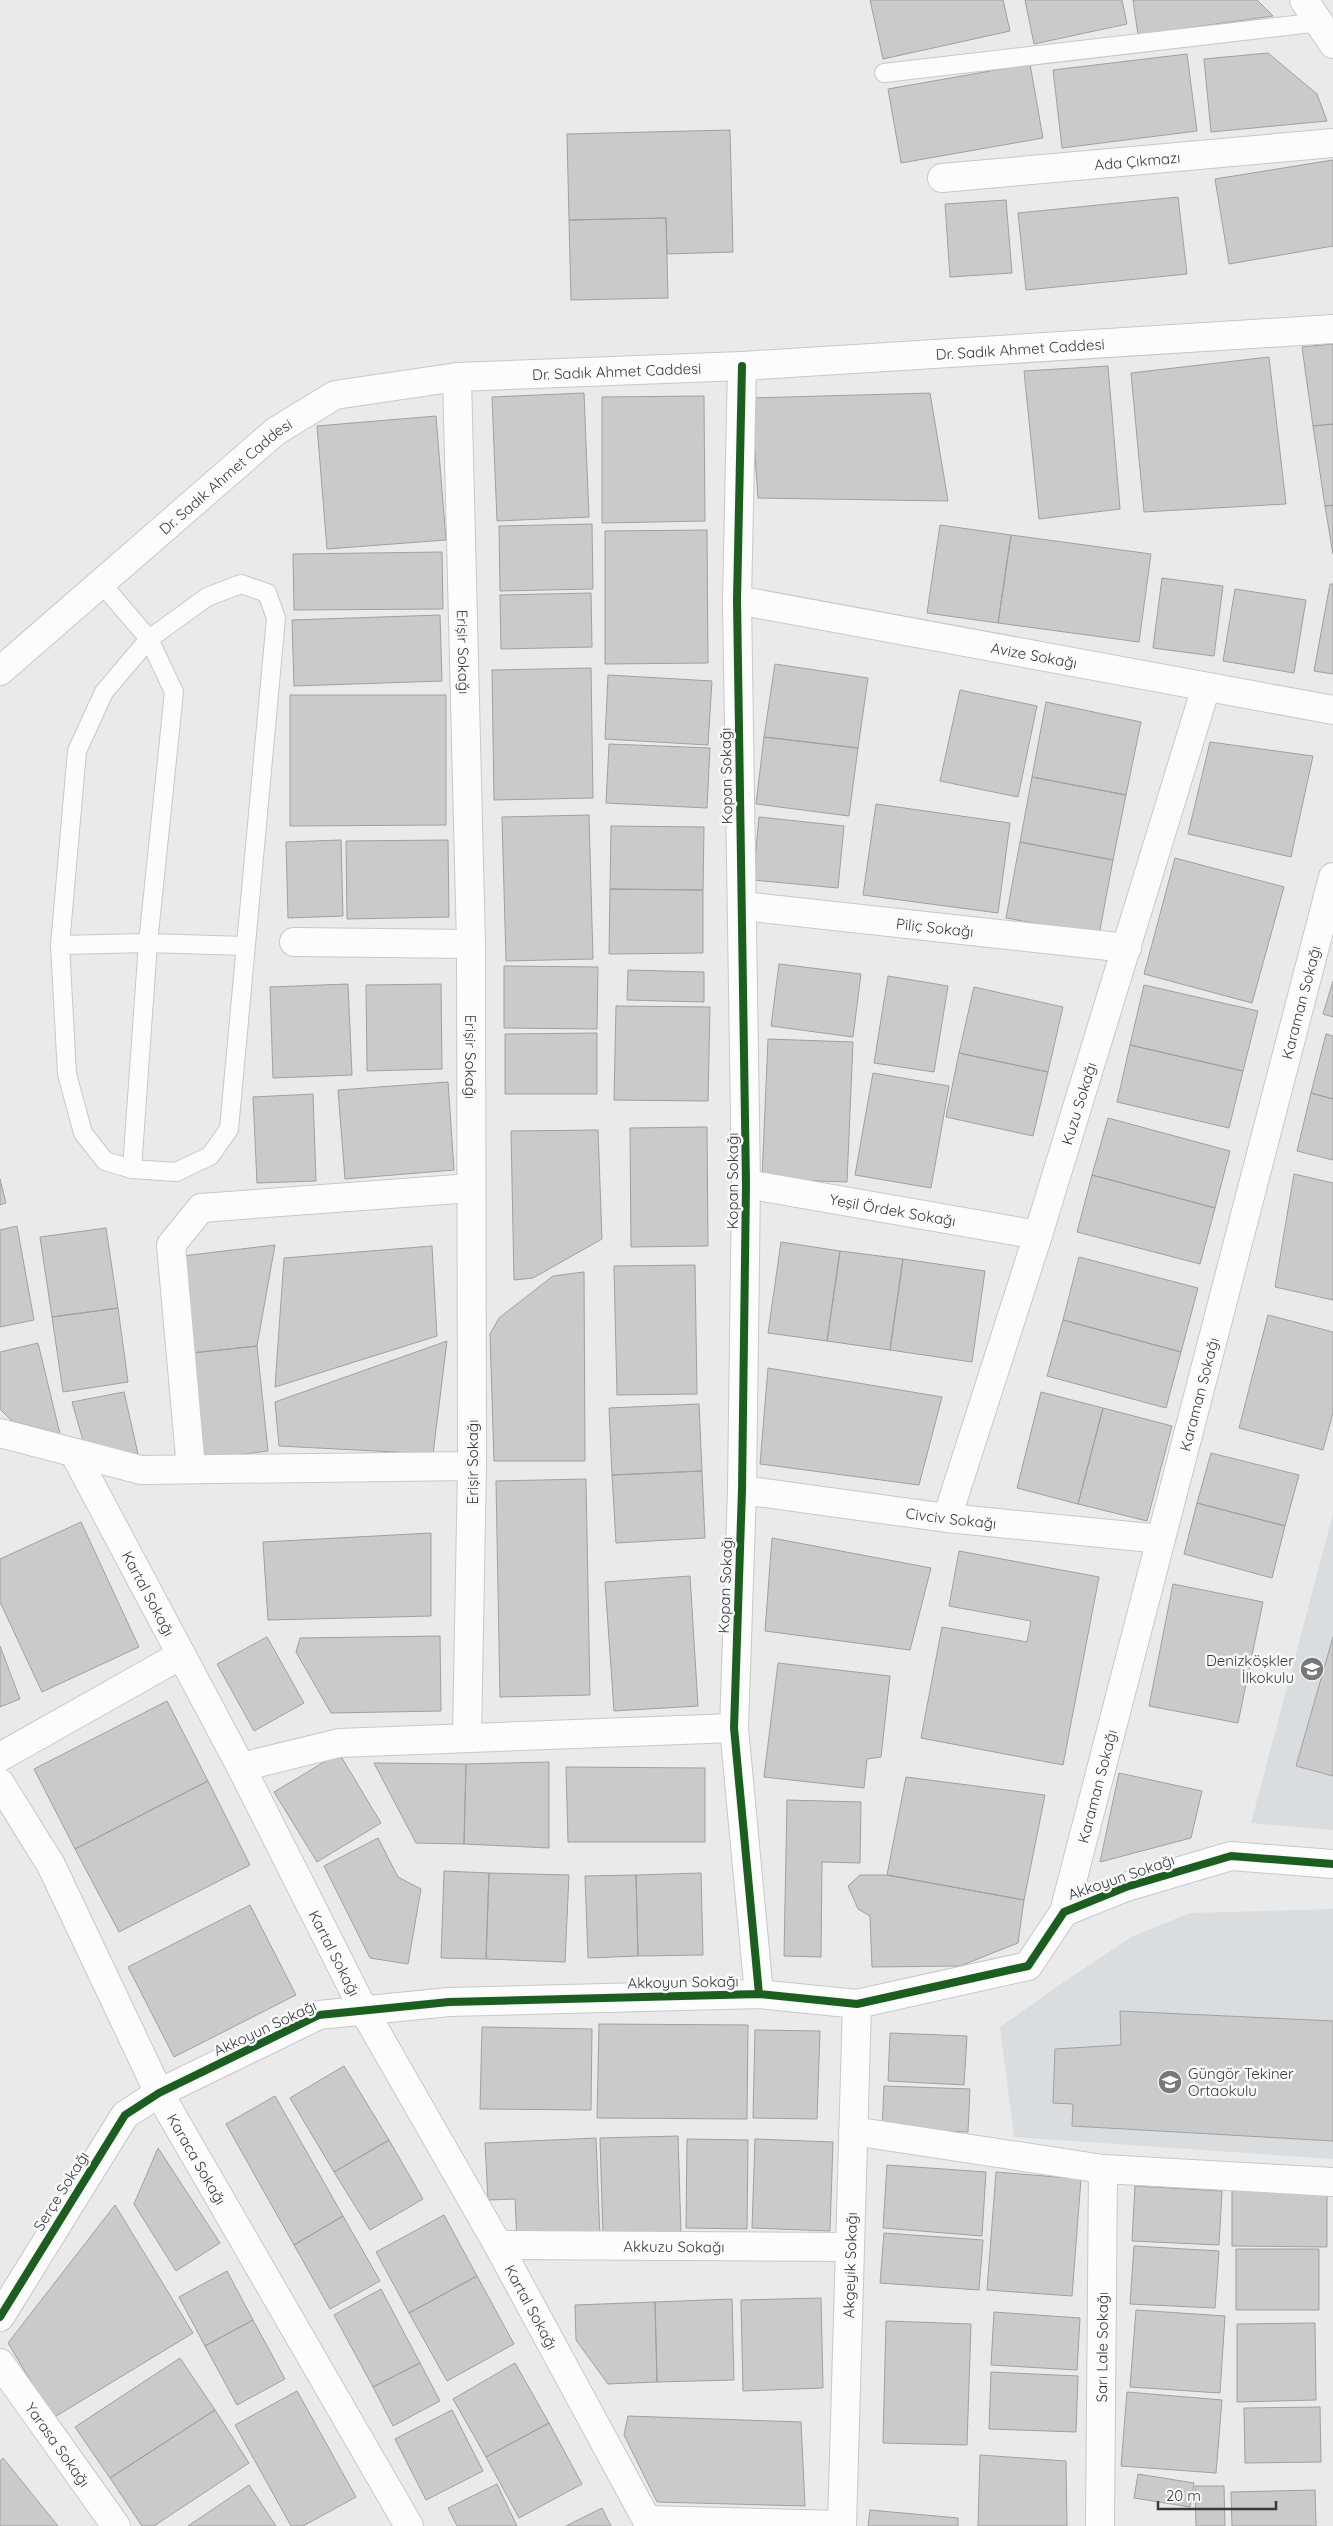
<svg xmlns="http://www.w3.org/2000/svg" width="1333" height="2526" font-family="Quicksand,sans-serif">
<rect width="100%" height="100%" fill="#eaeaeb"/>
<path fill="#d9dddf" d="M1333 1514V1830L1251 1823Z
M1333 1909V2159L1014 2137 1000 2027 1055 1988 1133 1936 1190 1913Z"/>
<path fill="#cacaca" stroke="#a0a0a1" d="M870 0H1003L1010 31 883 59Z
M1025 0H1122L1127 24 1034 44Z
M1133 0H1257L1273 16 1138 35Z
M1268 53 1317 94 1327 121 1211 132 1204 59Z
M1187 54 1197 131 1062 148 1053 70Z
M1030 64 1043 138 901 163 888 89Z
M730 130 733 252 667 254 666 218 569 220 567 134Z
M1333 160V246L1229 264 1215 179Z
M1178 197 1187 274 1026 290 1018 213Z
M1006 200 1012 273 950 277 945 204Z
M666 218 668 298 571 300 569 220Z
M1333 344V424L1313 426 1302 347Z
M1269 357 1286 504 1144 512 1131 373Z
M1108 366 1120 509 1039 519 1024 371Z
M584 393 589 517 497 521 492 397Z
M930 393 948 501 758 498 751 398Z
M704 396 705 521 602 523V397Z
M436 416 446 540 327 549 317 426Z
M1333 424V505L1325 506 1313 426Z
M1333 505V554L1325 506Z
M592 524 593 589 500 591 499 526Z
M940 525 1011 535 998 623 927 613Z
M707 530 708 663 605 664V531Z
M1011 535 1151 554 1139 642 998 623Z
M442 552 443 609 294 610 293 554Z
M1162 578 1223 586 1214 656 1153 648Z
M1330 584H1333V674L1314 671Z
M1235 589 1306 600 1294 673 1223 661Z
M591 593 592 647 501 649 500 595Z
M440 615 442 681 294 686 292 620Z
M775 664 868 678 858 748 764 737Z
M591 668 593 798 494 800 492 670Z
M608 675 712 681 708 745 605 739Z
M960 690 1037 706 1018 797 940 781Z
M290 695H446V825L290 826Z
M1046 702 1141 722 1126 795 1032 777Z
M764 737 858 748 849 816 756 804Z
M1210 742 1313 756 1291 857 1188 834Z
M609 744 710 748 707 808 606 803Z
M1032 777 1126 795 1113 860 1020 842Z
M876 804 1010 823 998 913 863 895Z
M589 815 593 959 506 961 502 817Z
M759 817 844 826 838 888 753 880Z
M611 826 704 827 703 890 610 889Z
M341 840 343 916 288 918 286 842Z
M448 840 449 917 347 919 346 841Z
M1020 842 1113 860 1099 935 1006 918Z
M1175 858 1284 887 1252 1003 1144 974Z
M610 889 703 890V953L609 954Z
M779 964 861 974 853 1037 771 1026Z
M504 966 598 967 597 1029 504 1028Z
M628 970 704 972V1002L627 1000Z
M888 976 948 986 934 1072 874 1063Z
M1333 981V1017L1323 1014Z
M348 984 352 1075 273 1078 270 987Z
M441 984 442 1069 367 1071 366 985Z
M1144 985 1258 1011 1243 1071 1130 1045Z
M974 987 1063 1007 1048 1072 959 1053Z
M616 1006 710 1007 708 1101 614 1100Z
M597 1033V1094H505V1034Z
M1326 1034 1333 1036V1099L1311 1093Z
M768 1039 853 1042 847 1182 762 1179Z
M1130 1045 1243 1071 1229 1128 1117 1102Z
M959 1053 1048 1072 1033 1136 946 1117Z
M873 1073 949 1086 931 1188 855 1175Z
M448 1082 454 1170 345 1179 338 1090Z
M1311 1093 1333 1099V1160L1297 1151Z
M313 1094 316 1181 257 1183 253 1097Z
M1108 1118 1230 1151 1215 1208 1092 1175Z
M707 1127 708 1246 631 1247 630 1128Z
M598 1130 602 1239 533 1278 514 1280 511 1131Z
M1294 1174 1333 1183V1300L1275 1287Z
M1092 1175 1215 1208 1200 1264 1077 1232Z
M0 1179 6 1203 0 1205Z
M17 1226 34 1320 0 1327V1230Z
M106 1228 118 1308 52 1317 40 1237Z
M781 1242 840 1251 827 1341 768 1333Z
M275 1245 257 1346 192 1353 182 1256Z
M432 1246 437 1336 275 1387 284 1258Z
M840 1251 903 1259 890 1350 827 1341Z
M1079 1257 1198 1288 1181 1352 1063 1320Z
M903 1259 985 1271 972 1362 890 1350Z
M695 1265 697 1394 617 1395 614 1266Z
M584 1272 585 1461H494L490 1334 499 1318 553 1276Z
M118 1308 128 1382 63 1392 52 1317Z
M1268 1315 1333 1332V1413L1323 1450 1239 1428Z
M1063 1320 1181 1352 1166 1408 1047 1376Z
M447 1341 433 1454 279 1446 275 1402Z
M38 1343 60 1434 12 1421 0 1409V1352Z
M257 1346 268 1451 203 1459 192 1353Z
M768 1368 942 1397 919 1485 760 1464Z
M124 1392 138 1454 84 1444 72 1402Z
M1041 1392 1103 1408 1078 1504 1017 1488Z
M699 1404 702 1471 612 1475 609 1408Z
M1103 1408 1172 1426 1147 1521 1078 1504Z
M1211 1453 1299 1475 1285 1526 1197 1503Z
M702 1471 705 1538 616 1543 612 1475Z
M586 1479 590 1695 500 1697 496 1481Z
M1197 1503 1285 1526 1272 1578 1184 1554Z
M81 1522 139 1647 42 1692 0 1602V1559Z
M431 1533V1616L268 1620 263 1542Z
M772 1538 931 1568 910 1650 765 1631Z
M959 1551 1099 1577 1063 1765 921 1738 942 1627 1027 1642 1031 1621 949 1606Z
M690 1576 698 1706 614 1711 605 1582Z
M1173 1584 1263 1602 1238 1723 1149 1706Z
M440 1636 441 1711 331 1713 296 1652 300 1638Z
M267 1637 304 1703 254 1731 217 1664Z
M1333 1637V1776L1296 1766Z
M0 1646 20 1699 0 1707Z
M778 1663 890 1676 881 1757 867 1759 864 1788 764 1777Z
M167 1701 208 1781 75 1849 34 1769Z
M339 1753 381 1823 317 1862 274 1792Z
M549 1762V1848L464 1844 466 1764Z
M374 1763 466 1764 464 1844 416 1843Z
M566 1767 705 1768V1842H568Z
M1119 1773 1202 1791 1191 1838 1100 1862Z
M906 1777 1045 1795 1024 1900 887 1875Z
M208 1781 250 1865 119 1932 75 1849Z
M787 1800 861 1802 860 1863 822 1862 821 1957 784 1956Z
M378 1838 398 1877 421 1889 408 1964 370 1958 324 1866Z
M444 1871 489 1873 486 1959 441 1958Z
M489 1873 569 1875 565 1962 486 1959Z
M701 1873 703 1955 638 1956 636 1875Z
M636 1875 638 1956 588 1958 585 1876Z
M860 1875H887L1024 1900 1018 1943 960 1966 872 1967 870 1916 858 1909 848 1886Z
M250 1905 296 1995 174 2057 128 1967Z
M1120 2011 1333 2021V2141L1072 2126 1073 2104 1053 2103 1055 2049 1121 2045Z
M599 2024 748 2025 747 2119 597 2118Z
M482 2027 592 2029 591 2110 480 2109Z
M755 2030 820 2031 817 2119 753 2118Z
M890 2033 967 2036 964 2085 888 2081Z
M344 2066 389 2140 334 2172 290 2098Z
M884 2086 970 2089 968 2132 882 2129Z
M275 2096 343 2216 294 2245 226 2124Z
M678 2136 681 2234 603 2236 600 2138Z
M596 2138 600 2237 517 2242 515 2199 488 2200 485 2143Z
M687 2139 748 2140 747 2229 686 2228Z
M755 2139 833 2142 830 2231 752 2228Z
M389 2140 423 2199 370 2230 334 2172Z
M158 2148 220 2243 176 2271 134 2204Z
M887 2165 986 2172 982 2236 883 2228Z
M996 2172 1081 2179 1072 2296 987 2290Z
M1135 2186 1222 2191 1219 2245 1132 2241Z
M1232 2190 1327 2191V2247L1232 2246Z
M115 2205 193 2333 53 2418 8 2343Z
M444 2215 477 2276 409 2313 376 2252Z
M343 2216 380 2281 330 2309 294 2245Z
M884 2233 983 2240 979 2290 880 2283Z
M1134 2246 1219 2251 1215 2308 1130 2304Z
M1236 2249H1319V2310H1236Z
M227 2271 253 2320 205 2346 179 2297Z
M477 2276 514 2344 447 2381 409 2313Z
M381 2289 420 2363 373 2387 334 2315Z
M821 2298 823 2388 743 2391 741 2300Z
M732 2299 734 2380 657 2382 655 2302Z
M655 2302 657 2382 608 2384 576 2340 575 2305Z
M1136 2310 1225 2316 1220 2393 1130 2387Z
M994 2312 1080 2318 1077 2370 991 2365Z
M253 2320 285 2379 237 2405 205 2346Z
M886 2321 971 2324 967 2445 883 2443Z
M1315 2323 1316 2400 1237 2402V2324Z
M180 2358 215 2410 110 2478 75 2427Z
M420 2363 440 2401 393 2426 373 2387Z
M515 2363 549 2423 486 2457 453 2399Z
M991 2372 1078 2376 1076 2432 989 2429Z
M297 2391 356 2497 303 2526H291L235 2425Z
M1127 2392 1222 2400 1216 2473 1121 2466Z
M1320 2407 1321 2462 1245 2463 1244 2408Z
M215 2410 249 2463 154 2526H142L110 2478Z
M452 2410 483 2471 426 2500 395 2439Z
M628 2416 801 2422 805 2506 657 2502 624 2435Z
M549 2423 582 2484 519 2518 486 2457Z
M980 2455 1066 2461 1067 2526H978Z
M3 2458 58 2526H0V2461Z
M1138 2474 1194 2483 1190 2507 1134 2498Z
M497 2484 517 2526H457L448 2508Z
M249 2485 276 2526H188Z
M1195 2486H1224L1225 2526H1196Z
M1315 2490 1316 2526H1232L1231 2492Z
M602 2508 611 2526H566Z
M870 2510 958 2518V2526H868Z"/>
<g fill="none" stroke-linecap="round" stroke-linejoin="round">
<g stroke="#c8c8c8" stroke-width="20">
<path id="lane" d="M884 73 1320 22
M101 583 149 639 174 692 148 943 132 1169
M241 584 267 593 276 618 229 1129 210 1156 176 1172 132 1169 105 1161 83 1133 67 1074 60 945 77 751 104 692 149 639 207 597Z
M60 945 148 943 245 946"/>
</g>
<g stroke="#c8c8c8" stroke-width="30">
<g id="street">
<path d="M1304 0 1333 44"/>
<path id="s1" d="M942 178 1333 143"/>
<path d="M742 366 737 600 746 1184 742 1490 734 1728 759 1994"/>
<path id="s2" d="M457 377 471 944 472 1466 467 1737"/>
<path id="s3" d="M737 600 1333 710"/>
<path id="s4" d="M742 906 1127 948"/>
<path d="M294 942 471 944"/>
<path id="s5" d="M746 1184 1038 1235"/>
<path d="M0 1433 141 1470 472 1466"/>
<path id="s6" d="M74 1453 241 1767 363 2009 498 2245 650 2526"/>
<path d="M191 1469 171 1245 201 1208 471 1188"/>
<path id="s7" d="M742 1490 947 1518 1161 1539"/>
<path id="s8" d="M947 1518 1038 1235 1206 687"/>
<path d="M0 1757 181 1655"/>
<path d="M241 1767 339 1743 734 1728"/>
<path id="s9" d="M0 1783 51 1865 159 2093 409 2526"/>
<path id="s10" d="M1064 1912 1333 877"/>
<path d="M853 2131 1103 2169 1333 2182"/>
<path id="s11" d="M498 2245 850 2247"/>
<path d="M0 2317 125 2115 159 2093 319 2015 449 2002 759 1994 857 2004 1028 1966 1064 1912 1126 1887 1231 1856 1333 1864"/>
<path id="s12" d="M0 2363 116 2526"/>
<path d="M647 2520 842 2525"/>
<path id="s13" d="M842 2526 857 2004"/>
<path id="s14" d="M1100 2526 1103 2169"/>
</g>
</g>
<g stroke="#c8c8c8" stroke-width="30">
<g id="primary">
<path id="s15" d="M0 671 276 431 335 395 457 377 742 366 1333 329"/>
</g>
</g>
<use href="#lane" stroke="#fcfcfc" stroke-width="18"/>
<use href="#street" stroke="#fcfcfc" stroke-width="28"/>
<use href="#primary" stroke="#fcfcfc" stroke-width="28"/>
<g stroke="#f7f8f9" stroke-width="11">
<path id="cycleway" d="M742 366 737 600 746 1184 742 1490 734 1728 759 1994
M0 2317 125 2115 159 2093 319 2015 449 2002 759 1994 857 2004 1028 1966 1064 1912 1126 1887 1231 1856 1333 1864"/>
</g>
<use href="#cycleway" stroke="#1b5e20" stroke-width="8"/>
</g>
<defs>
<g id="school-disc" transform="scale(1.25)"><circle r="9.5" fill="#787878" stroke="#f7f8f9"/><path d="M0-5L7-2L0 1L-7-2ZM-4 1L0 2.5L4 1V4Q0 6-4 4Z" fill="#fff"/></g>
</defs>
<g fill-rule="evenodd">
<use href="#school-disc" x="1312" y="1669"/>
<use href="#school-disc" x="1170" y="2082"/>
</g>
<g text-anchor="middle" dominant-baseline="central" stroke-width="5" stroke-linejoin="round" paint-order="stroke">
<g font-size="15" fill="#3a3a3a" stroke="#f7f8f9">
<text stroke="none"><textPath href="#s1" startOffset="196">Ada Çıkmazı</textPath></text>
<text stroke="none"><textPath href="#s15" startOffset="1122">Dr. Sadık Ahmet Caddesi</textPath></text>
<text stroke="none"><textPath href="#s15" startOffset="718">Dr. Sadık Ahmet Caddesi</textPath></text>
<text stroke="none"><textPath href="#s15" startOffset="298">Dr. Sadık Ahmet Caddesi</textPath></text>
<text stroke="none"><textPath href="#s2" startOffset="275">Erişir Sokağı</textPath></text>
<text stroke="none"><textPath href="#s3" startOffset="302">Avize Sokağı</textPath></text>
<text transform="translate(726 776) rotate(-91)">Kopan Sokağı</text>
<text stroke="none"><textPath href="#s4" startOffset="194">Piliç Sokağı</textPath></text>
<text stroke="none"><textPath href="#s10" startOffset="940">Karaman Sokağı</textPath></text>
<text stroke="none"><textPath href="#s2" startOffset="680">Erişir Sokağı</textPath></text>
<text stroke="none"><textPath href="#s8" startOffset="435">Kuzu Sokağı</textPath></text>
<text transform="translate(732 1181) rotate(-90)">Kopan Sokağı</text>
<text stroke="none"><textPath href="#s5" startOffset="149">Yeşil Ördek Sokağı</textPath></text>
<text stroke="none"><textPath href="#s10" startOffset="535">Karaman Sokağı</textPath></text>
<text transform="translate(472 1462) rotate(-90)">Erişir Sokağı</text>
<text stroke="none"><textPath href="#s7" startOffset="211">Civciv Sokağı</textPath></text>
<text transform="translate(725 1585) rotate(-88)">Kopan Sokağı</text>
<text stroke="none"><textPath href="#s6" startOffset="159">Kartal Sokağı</textPath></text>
<text stroke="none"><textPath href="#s10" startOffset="130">Karaman Sokağı</textPath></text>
<text transform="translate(1121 1877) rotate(-19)">Akkoyun Sokağı</text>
<text stroke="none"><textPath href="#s6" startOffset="564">Kartal Sokağı</textPath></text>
<text transform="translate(683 1982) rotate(-1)">Akkoyun Sokağı</text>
<text transform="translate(265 2028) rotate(-25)">Akkoyun Sokağı</text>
<text stroke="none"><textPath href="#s9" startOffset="425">Karaca Sokağı</textPath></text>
<text transform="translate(61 2191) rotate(-58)">Serçe Sokağı</text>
<text stroke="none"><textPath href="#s11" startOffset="176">Akkuzu Sokağı</textPath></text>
<text stroke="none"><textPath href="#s13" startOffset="261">Akgeyik Sokağı</textPath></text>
<text stroke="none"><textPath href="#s6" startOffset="969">Kartal Sokağı</textPath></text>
<text stroke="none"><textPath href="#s14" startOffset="179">Sarı Lale Sokağı</textPath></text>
<text stroke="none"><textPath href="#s12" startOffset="100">Yarasa Sokağı</textPath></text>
</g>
<g font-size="15" fill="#3a3a3a" stroke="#f7f8f9" text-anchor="end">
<text x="1294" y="1660">Denizköşkler<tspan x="1294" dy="17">İlkokulu</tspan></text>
<text x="1188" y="2073" text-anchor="start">Güngör Tekiner<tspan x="1188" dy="17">Ortaokulu</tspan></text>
</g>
</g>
<path d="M1158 2501v8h118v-8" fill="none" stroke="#3a3a3a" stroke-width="2.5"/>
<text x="1166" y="2501" font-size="15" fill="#3a3a3a" stroke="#f7f8f9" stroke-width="4" paint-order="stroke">20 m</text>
</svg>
